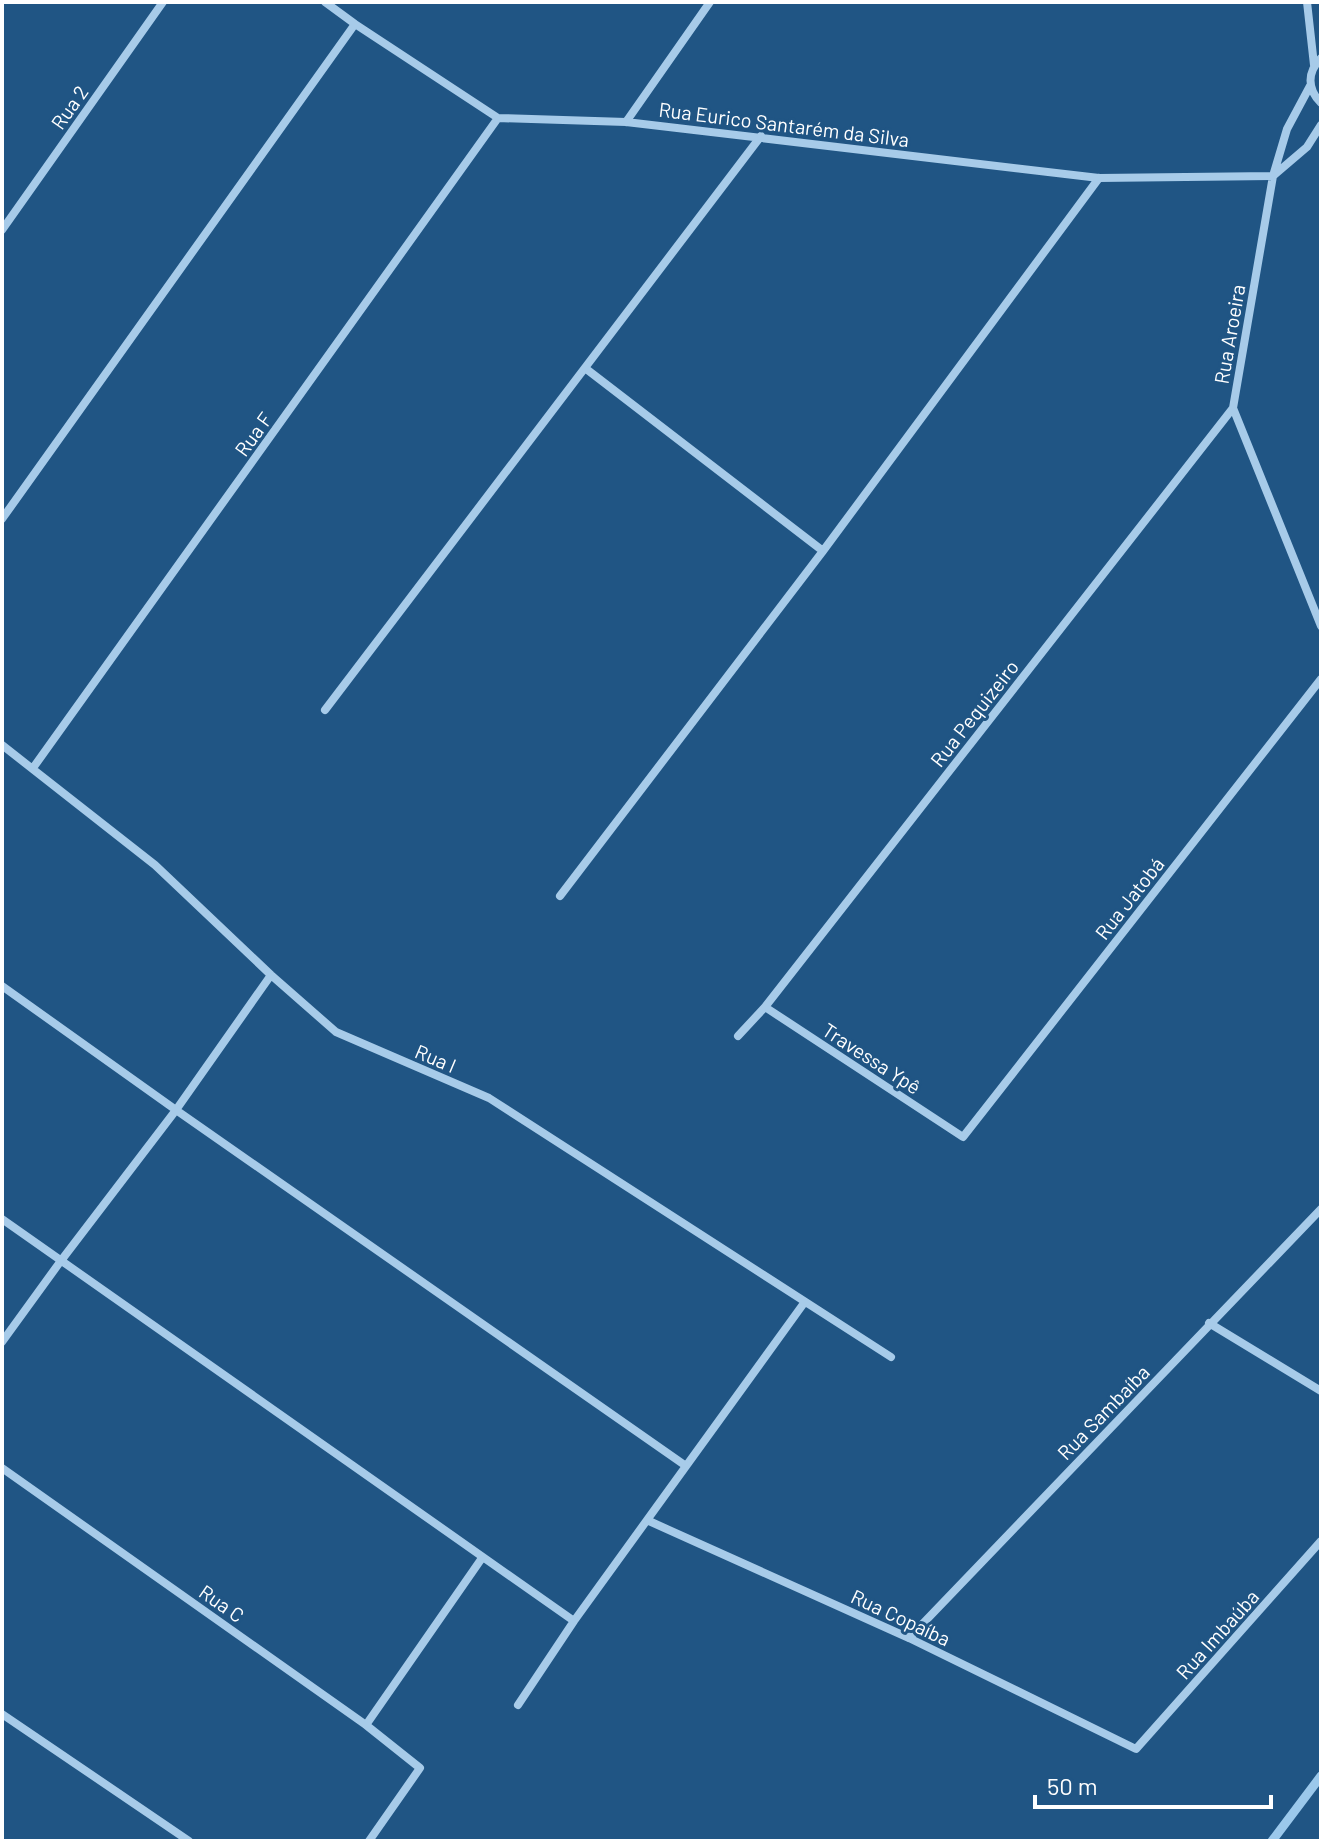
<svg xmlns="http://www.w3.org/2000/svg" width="1323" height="1843" font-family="Barlow,sans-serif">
<rect width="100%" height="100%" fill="#205584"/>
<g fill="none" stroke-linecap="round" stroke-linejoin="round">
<path stroke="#9bc8eb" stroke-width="9" d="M1272 1841 1321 1776"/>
<path stroke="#a7cbe9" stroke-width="8" d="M325 2 355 24 498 118 626 122 1099 178 1273 176
M1307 2 1314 65
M1321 58C1307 72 1307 89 1321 103
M1310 86 1287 129 1273 176 1233 408 1321 626
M626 122 710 2
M1273 176 1307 147 1321 125
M2 230 163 2
M585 368 823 551
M2 519 355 24
M325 710 761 136
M2 745 155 865 271 975 336 1032 489 1098 891 1357
M33 768 498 118
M560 896 823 551 1099 178
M2 986 176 1110 686 1466
M765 1007 963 1137 1321 679
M738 1036 765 1007 1233 408
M2 1219 574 1621
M1209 1323 1321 1391
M2 1342 60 1262 176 1110 271 975
M2 1468 366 1725 420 1768 369 1841
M649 1521 909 1638 1136 1749 1321 1541
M909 1638 1321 1209
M518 1705 574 1621 804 1303
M2 1714 189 1841
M366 1725 482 1558"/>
</g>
<g text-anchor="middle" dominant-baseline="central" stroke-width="6" stroke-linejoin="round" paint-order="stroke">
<g font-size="20" fill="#fff" stroke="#205584">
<text transform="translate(69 107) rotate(-55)">Rua 2</text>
<text transform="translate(784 124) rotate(7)">Rua Eurico Santarém da Silva</text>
<text transform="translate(1229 334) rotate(-80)">Rua Aroeira</text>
<text transform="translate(253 434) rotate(-54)">Rua F</text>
<text transform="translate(974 713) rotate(-52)">Rua Pequizeiro</text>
<text transform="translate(1129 898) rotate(-52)">Rua Jatobá</text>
<text transform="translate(436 1058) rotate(23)">Rua I</text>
<text transform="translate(872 1058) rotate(33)">Travessa Ypê</text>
<text transform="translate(1103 1412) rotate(-46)">Rua Sambaíba</text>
<text transform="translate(222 1603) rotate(35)">Rua C</text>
<text transform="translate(901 1617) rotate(25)">Rua Copaíba</text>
<text transform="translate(1217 1634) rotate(-48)">Rua Imbaúba</text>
</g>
</g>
<rect width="1323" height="1843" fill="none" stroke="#ffffff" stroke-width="8"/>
<path d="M1035 1795v12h236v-12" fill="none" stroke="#ffffff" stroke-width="4"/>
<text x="1047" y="1795" font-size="24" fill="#ffffff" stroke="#205584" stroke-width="6" paint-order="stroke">50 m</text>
</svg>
